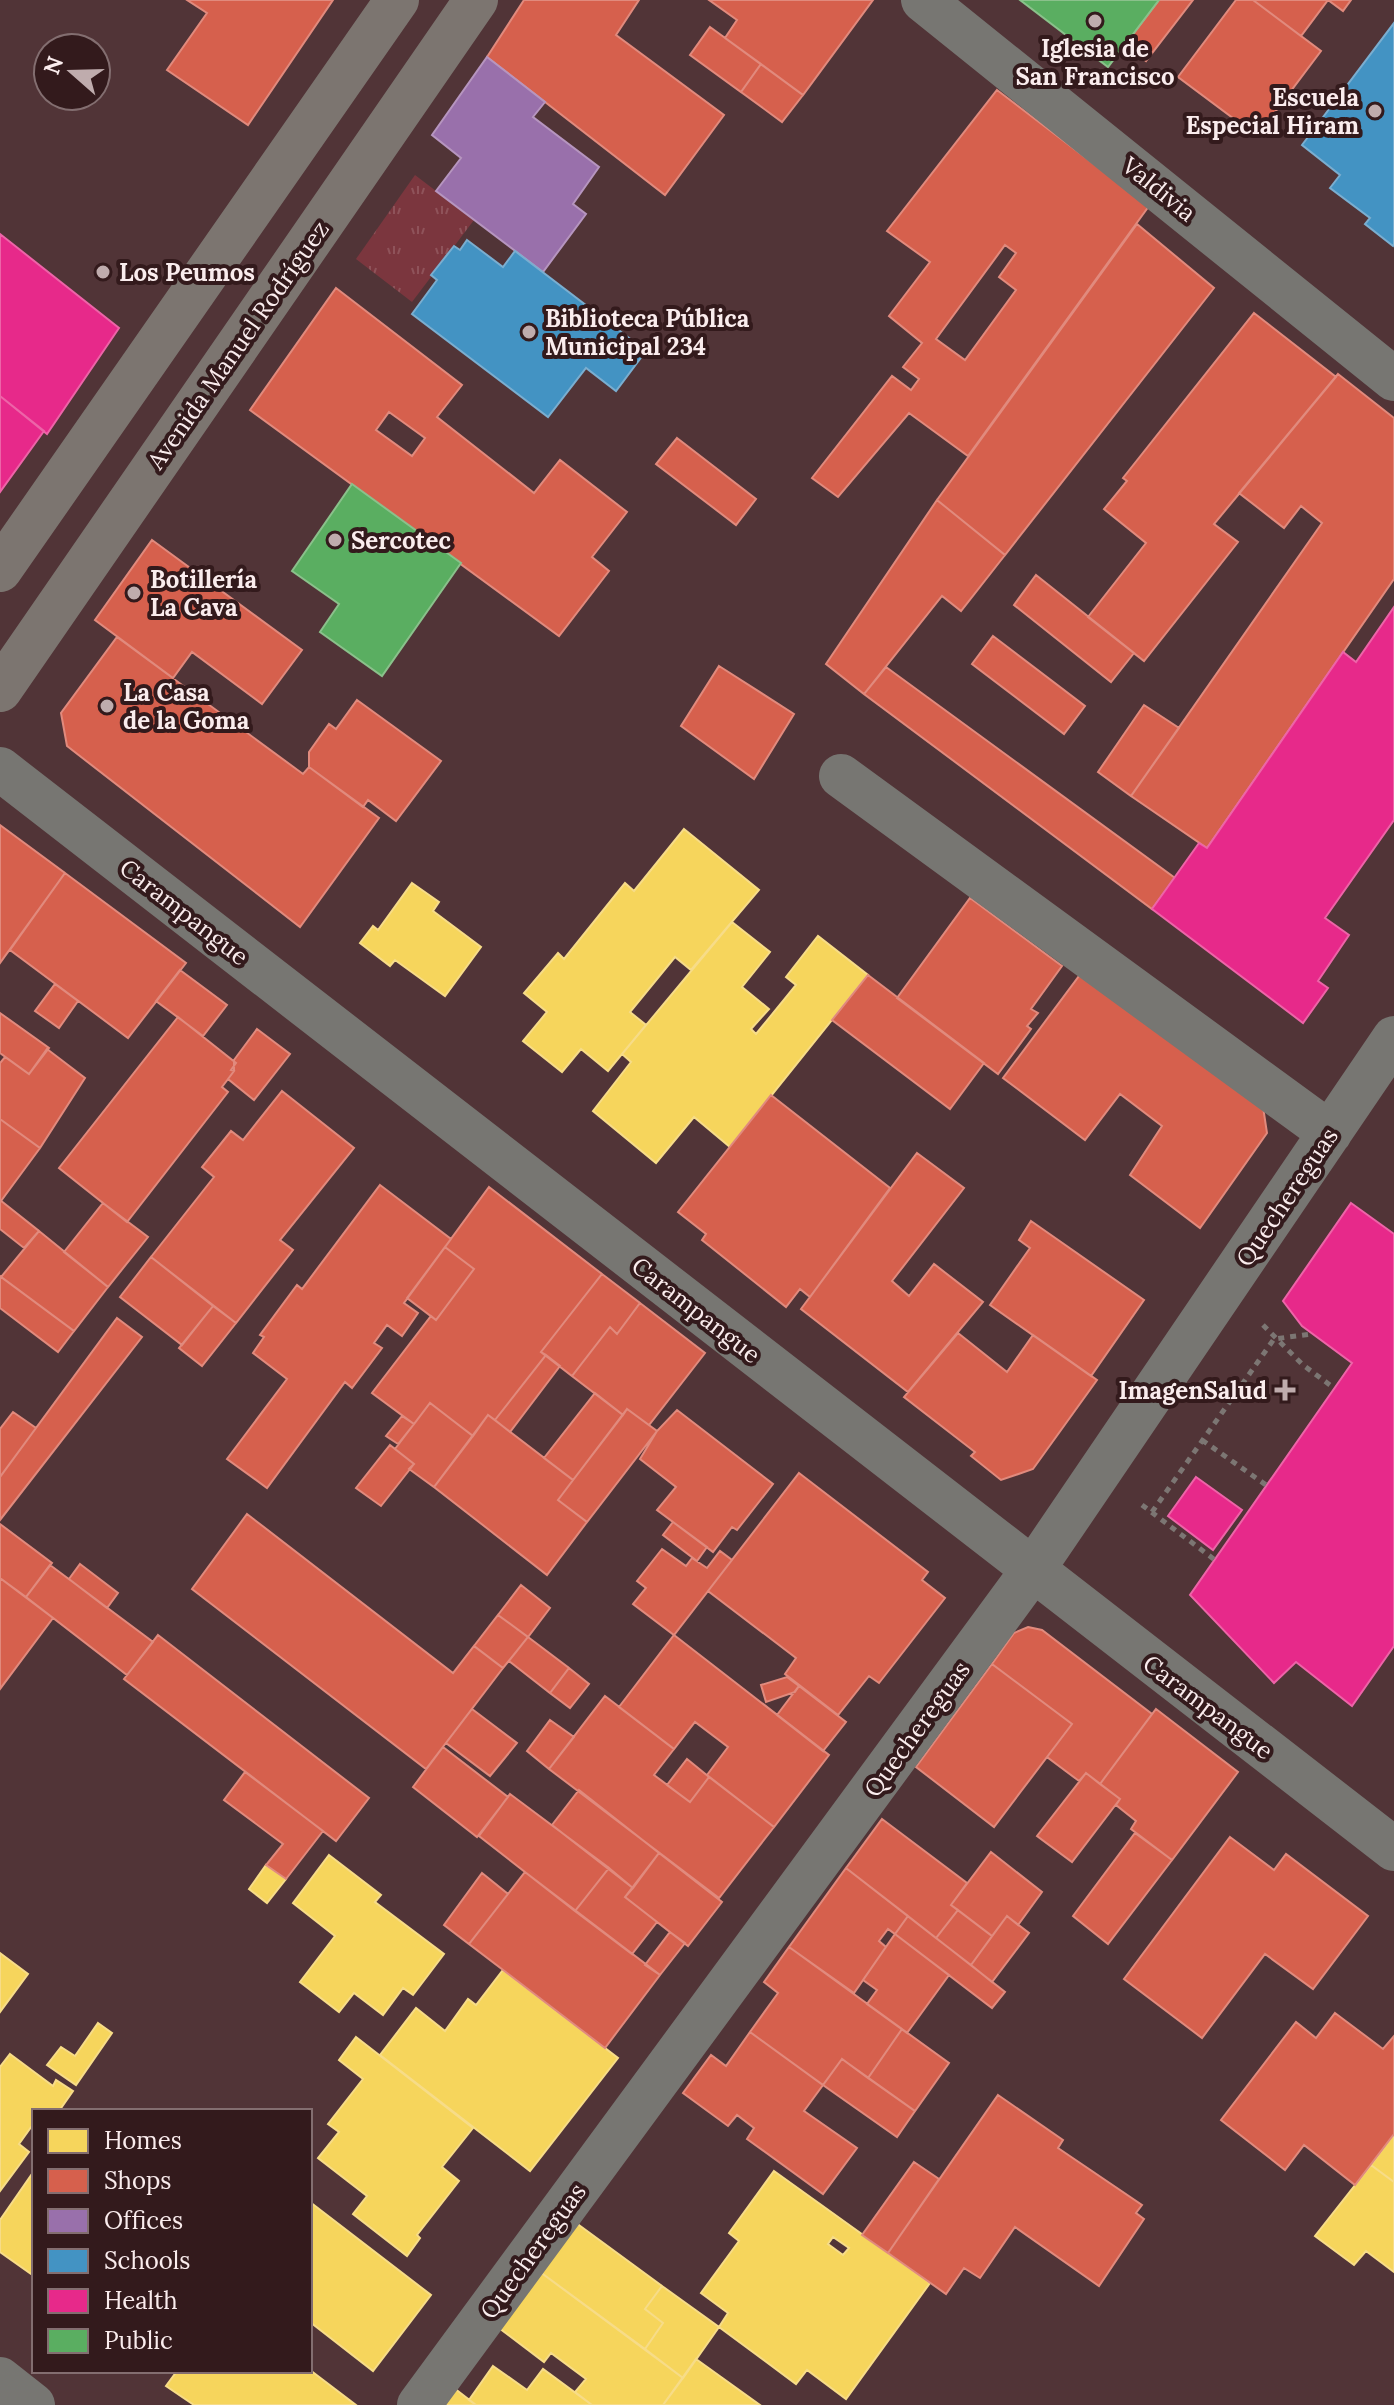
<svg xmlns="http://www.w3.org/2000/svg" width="1394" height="2405" font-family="Lora,serif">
<defs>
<pattern id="grass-tufts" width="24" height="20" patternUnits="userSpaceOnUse" patternTransform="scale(2)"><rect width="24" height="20" fill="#7b363e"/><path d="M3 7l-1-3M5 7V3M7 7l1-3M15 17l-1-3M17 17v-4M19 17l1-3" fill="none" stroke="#8f535a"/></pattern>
</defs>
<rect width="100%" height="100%" fill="#513437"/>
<path fill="url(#grass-tufts)" d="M415 175 474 220 412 302 356 259Z"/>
<path fill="#f6d55c" stroke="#f7dc88" stroke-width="2" fill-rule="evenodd" d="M684 829 759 890 691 970 675 957 630 1012 646 1025 608 1071 581 1049 562 1072 523 1041 547 1012 524 993 558 953 564 959 625 883 634 891Z
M412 883 439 902 433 911 481 947 445 996 395 960 390 966 360 943 373 926 378 930Z
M732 922 770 952 742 987 769 1009 751 1029 756 1034 796 985 786 977 818 936 868 975 730 1147 694 1117 656 1163 593 1111 631 1062 622 1054Z
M329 1855 381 1895 375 1902 444 1954 413 1995 403 1988 383 2015 354 1993 339 2012 300 1982 335 1936 293 1903Z
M266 1865 286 1879 267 1903 249 1889Z
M0 1953 28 1974 0 2012Z
M503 1970 618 2058 530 2171 380 2055 416 2008 445 2031 468 1999 476 2005Z
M98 2023 112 2033 76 2085 47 2065 61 2047 75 2056Z
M356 2037 473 2128 442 2167 459 2181 417 2235 420 2238 407 2256 353 2214 367 2196 318 2158 339 2132 328 2124 363 2079 339 2060Z
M10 2054 53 2086 56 2080 73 2091 59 2111H34V2123L19 2144 29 2152 0 2191V2067Z
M1394 2134V2182L1371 2165Z
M1371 2165 1394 2182V2272L1366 2251 1354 2265 1315 2236Z
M34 2171V2276L0 2252V2220Z
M774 2171 930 2283 846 2399 807 2370 796 2384 719 2327 728 2313 701 2293 739 2241 729 2233ZM833 2237 849 2248 843 2255 828 2244Z
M310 2202 431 2295 373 2371 310 2322Z
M568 2217 662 2286 645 2309 663 2323 645 2349 532 2266Z
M532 2266 683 2378 663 2405H592L575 2392 586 2379 551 2353 544 2362 491 2322Z
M662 2286 719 2327 683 2378 645 2349 663 2323 645 2309Z
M696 2359 760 2405H663Z
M493 2366 527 2390 543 2369 592 2405H476L469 2400Z
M310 2370 356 2405H194L166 2386 177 2371Z
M454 2388 476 2405H441Z"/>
<path fill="#d6604d" stroke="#e18a7d" stroke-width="2" fill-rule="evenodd" d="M187 0H333L248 125 167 70 207 13Z
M524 0H639L616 35 724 115 665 195 487 57Z
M709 0H873L803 95 725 38 737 20Z
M1159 0H1193L1146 61 1125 45Z
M1236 0H1253L1321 51 1257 136 1178 77Z
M1253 0H1328L1301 36Z
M1328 0H1351L1343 11Z
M710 27 761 64 741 92 690 55Z
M761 64 803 95 782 122 741 92Z
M997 90 1149 206 968 456 909 413 838 497 812 478 892 376 911 390 919 379 903 367 922 343 889 316 930 262 887 231ZM1005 245 1016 253 999 277 1016 290 965 360 936 339Z
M1137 224 1214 288 1005 555 937 500Z
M336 288 462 385 437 417 534 493 560 460 627 512 592 557 609 571 559 636 250 410ZM389 412 425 438 412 456 376 430Z
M1254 313 1336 377 1214 524 1238 542 1144 661 1088 617 1146 543 1104 509 1127 481 1123 478Z
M1338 374 1394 418V579L1207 848 1131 796 1322 523 1301 506 1284 528 1239 493Z
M677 438 756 499 736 525 656 464Z
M937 500 1005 555 961 611 942 596 864 694 826 664Z
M152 540 302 650 262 704 192 652 173 678 95 620Z
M1036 575 1134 653 1111 682 1014 605Z
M993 636 1085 706 1064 734 972 664Z
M117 637 303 774 309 767 379 818 300 927 67 746 61 713Z
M719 666 794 714 754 779 681 726Z
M886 667 1175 878 1152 909 864 694Z
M357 700 441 761 396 821 368 800 363 807 309 767V752L329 724 336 729Z
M1144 705 1179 728 1131 796 1098 772Z
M0 825 65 873 0 963Z
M65 873 186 963 128 1038 10 950Z
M970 898 1062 966 1031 1009 1038 1013 1027 1026 1031 1029 998 1074 897 998Z
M1085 968 1262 1100 1267 1133 1200 1228 1130 1175 1162 1126 1120 1094 1085 1140 1003 1078Z
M180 970 227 1005 203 1036 156 1001Z
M868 975 984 1063 950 1109 832 1020Z
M55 984 78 1001 59 1028 35 1011Z
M0 1013 49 1048 29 1074 0 1053Z
M178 1017 236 1063 231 1070 234 1071 222 1087 228 1092 127 1222 59 1168Z
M257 1029 290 1054 254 1100 228 1079 234 1071V1060Z
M47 1049 85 1078 40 1148 0 1119V1063L5 1057 29 1074Z
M282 1091 354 1148 280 1240 293 1250 236 1323 151 1257 214 1177 202 1167 231 1131 243 1140Z
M771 1095 890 1188 810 1297 800 1289 786 1307 702 1240 706 1234 678 1212Z
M0 1119 40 1148 1 1201 0 1200Z
M917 1153 964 1188 892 1281 909 1296 934 1264 983 1302 908 1392 801 1309Z
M380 1185 451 1239 404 1303 418 1313 402 1336 387 1325 374 1343 382 1348 352 1388 345 1382 267 1488 227 1459 287 1379 253 1353 264 1337 260 1335 297 1285 302 1289Z
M489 1187 602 1274 541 1352 546 1355 495 1420 488 1415 473 1436 430 1403 414 1424 372 1393 431 1316 436 1320 474 1269 445 1247Z
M0 1200 39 1231 24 1248 0 1229Z
M103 1203 148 1237 108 1287 64 1252Z
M1031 1221 1144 1300 1091 1376 990 1305 1030 1248 1019 1240Z
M39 1231 108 1287 74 1331 1 1277Z
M445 1247 474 1269 436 1320 407 1298Z
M151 1257 213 1306 182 1345 120 1297Z
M602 1274 640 1303 617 1334 610 1327 572 1376 541 1352Z
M0 1276 74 1331 58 1352 0 1308Z
M640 1303 705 1353 649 1425 627 1409 623 1415 572 1376 610 1327 617 1334Z
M213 1306 236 1323 202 1366 179 1348Z
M117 1318 142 1337 0 1520V1477Z
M958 1333 1007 1372 1033 1335 1097 1380 1033 1469 1001 1480 971 1456 975 1452 904 1397Z
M546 1355 560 1366 510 1432 495 1420Z
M595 1393 623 1415 573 1480 544 1458Z
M430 1403 473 1436 434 1487 409 1469 414 1464 395 1449Z
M627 1409 657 1431 587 1522 558 1500Z
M677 1410 773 1484 737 1530 732 1527 713 1552 657 1510 676 1487 640 1459 657 1431Z
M13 1412 36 1428 0 1477V1429Z
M488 1415 573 1480 558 1500 587 1522 547 1575 434 1487Z
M402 1416 414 1424 398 1444 386 1436Z
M390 1445 414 1464 381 1506 356 1488Z
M799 1473 928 1572 922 1580 945 1598 879 1683 869 1676 838 1715 785 1674 796 1658 708 1591Z
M247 1514 453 1673 474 1646 503 1668 426 1769 192 1589Z
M673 1522 707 1547 697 1561 663 1535Z
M0 1524 52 1563 26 1597 0 1578Z
M662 1549 686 1566 692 1558 707 1568 720 1551 732 1560 674 1635 633 1604 646 1588 637 1581Z
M80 1564 118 1593 107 1608 69 1579Z
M50 1565 153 1642 127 1675 26 1597Z
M0 1578 53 1618 0 1689Z
M521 1585 550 1608 528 1637 498 1615Z
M498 1615 528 1637 503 1668 474 1646Z
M1028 1627 1042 1630 1152 1714 1100 1784 1086 1773 1079 1781 1047 1757 1072 1724 992 1664 1014 1633Z
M158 1635 369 1798 336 1841 124 1679Z
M674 1635 829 1755 774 1827 707 1775 728 1747 695 1722 674 1749 619 1707Z
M528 1637 569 1668 550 1693 509 1661Z
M992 1664 1072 1724 994 1827 916 1767Z
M569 1668 589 1684 570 1708 550 1693Z
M787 1677 799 1686 795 1692 766 1702 761 1685Z
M799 1686 846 1722 823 1751 777 1715Z
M605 1696 674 1749 654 1775 690 1802 709 1777 774 1827 719 1898 549 1769Z
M472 1709 517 1743 490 1776 446 1743Z
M1156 1709 1238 1772 1172 1860 1131 1829 1136 1821 1116 1805 1120 1799 1100 1784Z
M550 1720 574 1737 549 1769 527 1751Z
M443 1747 508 1797 477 1837 413 1787Z
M687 1759 709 1777 690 1802 667 1785Z
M245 1772 323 1831 286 1879 266 1865 283 1844 224 1800Z
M1086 1773 1120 1799 1072 1862 1037 1836Z
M579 1790 659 1853 633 1888 552 1825Z
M510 1794 609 1868 575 1911 479 1836Z
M882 1819 967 1883 951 1905 958 1910 936 1938 846 1868Z
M1135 1833 1172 1860 1108 1944 1073 1916Z
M1230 1837 1274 1870 1286 1854 1368 1916 1313 1989 1265 1954 1202 2038 1124 1979Z
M991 1852 1042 1892 1018 1925 1007 1916 992 1936 951 1905Z
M659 1853 722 1902 688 1946 625 1897Z
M609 1868 633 1888 625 1897 657 1922 632 1954 575 1911Z
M846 1868 908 1916 895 1934 888 1929 879 1941 886 1947 854 1993 789 1947Z
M525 1872 660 1975 605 2048 469 1944Z
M482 1873 508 1894 469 1944 444 1925Z
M958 1910 992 1936 971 1965 936 1938Z
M908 1916 1005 1992 992 2008 895 1934Z
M1007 1916 1029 1933 992 1982 971 1965Z
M670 1932 685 1943 660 1975 645 1965Z
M895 1934 949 1975 907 2033 867 2004 877 1990 863 1980Z
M789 1947 902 2029 868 2078 842 2059 823 2085 750 2032 778 1993 764 1982Z
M1335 2013 1383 2049 1394 2036V2134L1355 2185 1304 2145 1285 2170 1221 2120 1296 2022 1316 2038Z
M902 2029 949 2063 915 2111 868 2078Z
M750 2032 823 2085 804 2111 857 2148 823 2194 747 2139 754 2128 737 2115 728 2126 683 2093 711 2055 726 2066Z
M842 2059 915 2111 897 2137 823 2085Z
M998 2095 1063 2140 1058 2148 1142 2205 1136 2213 1144 2219 1099 2286 1015 2227 980 2278 964 2268 946 2294 888 2253Z
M914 2162 939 2179 888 2253 862 2235Z"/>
<path fill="#9970ab" stroke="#b695bf" stroke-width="2" d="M487 57 545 102 533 117 599 167 573 204 586 214 543 272 436 191 461 158 432 135Z"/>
<path fill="#4393c3" stroke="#7aaed0" stroke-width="2" d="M1394 23V244L1393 246 1365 224 1370 218 1330 188 1340 175 1302 145Z
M467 240 503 267 515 251 646 351 616 391 586 368 548 417 412 314 437 280 431 275 454 246 460 250Z"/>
<path fill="#e7298a" stroke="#ed64a8" stroke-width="2" d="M0 234 119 328 47 434 0 396Z
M0 396 44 431 0 492Z
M1394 607V820L1325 918 1349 935 1318 981 1328 988 1303 1023 1152 909 1199 843 1207 848 1343 652 1356 662Z
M1351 1203 1394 1234V1646L1352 1706 1296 1662 1274 1683 1190 1595 1352 1363 1302 1326 1283 1301Z
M1196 1477 1242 1510 1213 1550 1168 1516Z"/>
<path fill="#5aae61" stroke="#8ac18b" stroke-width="2" d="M1020 0H1159L1108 67Z
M352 484 461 563 382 676 320 632 339 604 292 571Z"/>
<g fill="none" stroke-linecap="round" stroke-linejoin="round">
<path stroke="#7c7673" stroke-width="5" stroke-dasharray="6 6" stroke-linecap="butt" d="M1263 1325 1303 1365 1334 1388
M1202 1440 1266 1485
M1142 1505 1215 1560
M1152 1512 1274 1339 1311 1334"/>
<path stroke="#777672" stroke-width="44" d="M923 0 1394 379
M0 769 1394 1849
M841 776 1330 1133
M0 2379 33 2405
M419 2405 1032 1571 1394 1038"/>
<path stroke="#7c7570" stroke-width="44" d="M0 570 397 0
M0 690 476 0"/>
</g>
<g fill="#bfacad" stroke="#331a1c" stroke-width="3">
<circle cx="1095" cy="21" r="8"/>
<circle cx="1375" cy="111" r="8"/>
<circle cx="103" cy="272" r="8"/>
<circle cx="529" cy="332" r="8"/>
<circle cx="335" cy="540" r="8"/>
<circle cx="134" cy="593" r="8"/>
<circle cx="107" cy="706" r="8"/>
<path d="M1281 1378h8v8h8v8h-8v8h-8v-8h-8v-8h8z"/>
</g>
<g text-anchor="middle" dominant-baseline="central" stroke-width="8" stroke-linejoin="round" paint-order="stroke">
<g font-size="24" font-weight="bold" fill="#faeced" stroke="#331a1c" text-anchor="start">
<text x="1095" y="48" text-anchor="middle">Iglesia de<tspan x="1095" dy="28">San Francisco</tspan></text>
<text x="1359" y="97" text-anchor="end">Escuela<tspan x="1359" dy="28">Especial Hiram</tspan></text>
<text x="119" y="272">Los Peumos</text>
<text x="545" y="318">Biblioteca Pública<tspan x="545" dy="28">Municipal 234</tspan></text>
<text x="351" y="540">Sercotec</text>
<text x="150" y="579">Botillería<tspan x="150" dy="28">La Cava</tspan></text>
<text x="123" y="692">La Casa<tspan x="123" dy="28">de la Goma</tspan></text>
<text x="1267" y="1390" text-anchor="end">ImagenSalud</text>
</g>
<g font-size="24" fill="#faeced" stroke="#331a1c">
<text transform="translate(1159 189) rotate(39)">Valdivia</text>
<text transform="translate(238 345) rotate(-55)">Avenida Manuel Rodríguez</text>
<text transform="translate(184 912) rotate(38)">Carampangue</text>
<text transform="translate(1287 1197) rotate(-56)">Quechereguas</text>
<text transform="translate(696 1310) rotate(38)">Carampangue</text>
<text transform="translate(1208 1707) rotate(37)">Carampangue</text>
<text transform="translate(917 1729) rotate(-54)">Quechereguas</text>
<text transform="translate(533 2251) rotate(-54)">Quechereguas</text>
</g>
</g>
<rect x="32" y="2109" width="280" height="264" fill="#331a1c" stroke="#836e70" stroke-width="2"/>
<rect x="48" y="2129" width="40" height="24" fill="#f6d55c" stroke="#836e70" stroke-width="2"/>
<text x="104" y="2149" font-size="24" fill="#faeced">Homes</text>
<rect x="48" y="2169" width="40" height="24" fill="#d6604d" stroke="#836e70" stroke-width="2"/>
<text x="104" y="2189" font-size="24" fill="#faeced">Shops</text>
<rect x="48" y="2209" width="40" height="24" fill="#9970ab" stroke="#836e70" stroke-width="2"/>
<text x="104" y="2229" font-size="24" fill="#faeced">Offices</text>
<rect x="48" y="2249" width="40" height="24" fill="#4393c3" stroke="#836e70" stroke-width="2"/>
<text x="104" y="2269" font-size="24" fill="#faeced">Schools</text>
<rect x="48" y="2289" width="40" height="24" fill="#e7298a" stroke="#836e70" stroke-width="2"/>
<text x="104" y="2309" font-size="24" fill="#faeced">Health</text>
<rect x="48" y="2329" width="40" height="24" fill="#5aae61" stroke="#836e70" stroke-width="2"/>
<text x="104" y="2349" font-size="24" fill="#faeced">Public</text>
<g transform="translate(72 72) rotate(290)"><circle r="38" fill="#331a1c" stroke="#836e70" stroke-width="2"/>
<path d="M0-6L14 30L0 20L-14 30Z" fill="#bfacad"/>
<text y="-12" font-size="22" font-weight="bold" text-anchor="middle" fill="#faeced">N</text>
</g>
</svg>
